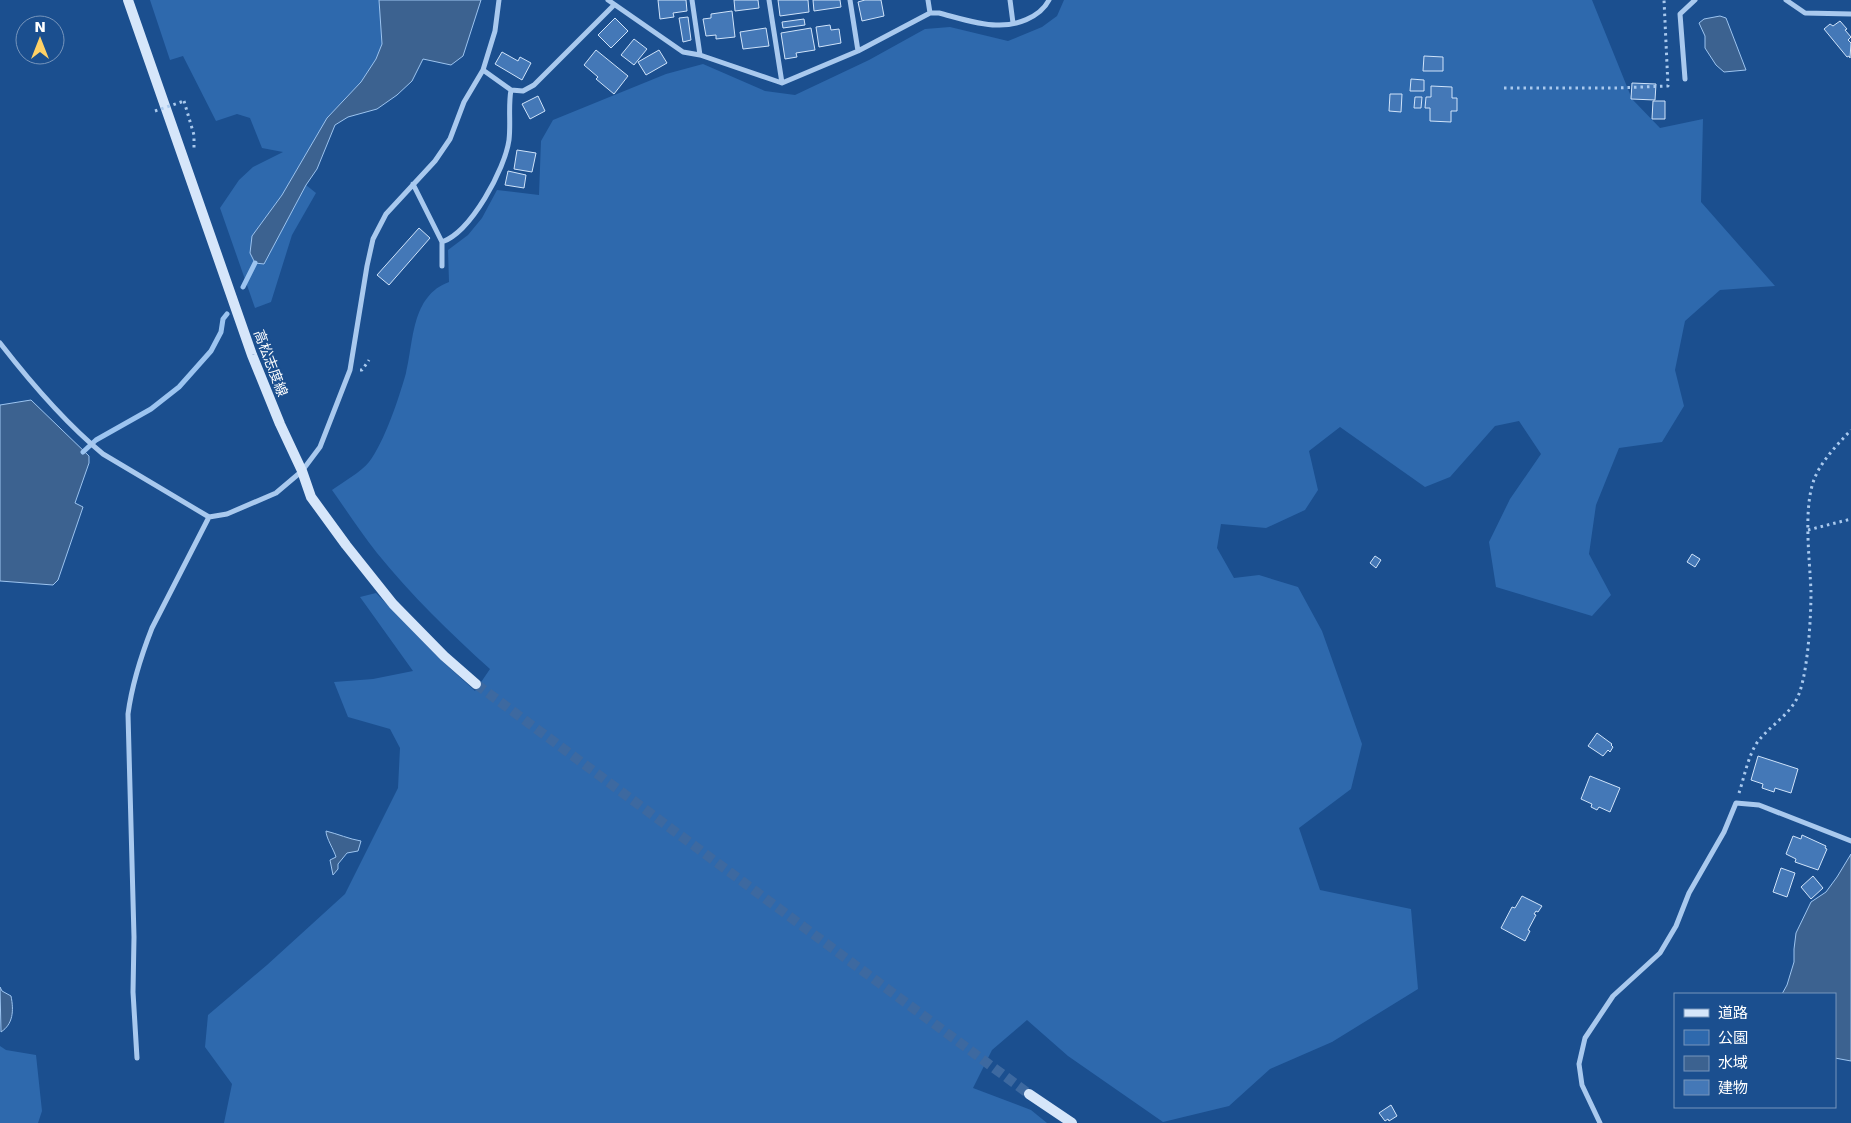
<svg xmlns="http://www.w3.org/2000/svg" width="1851" height="1123" font-family="'DejaVu Sans','Noto Sans JP',sans-serif">
<rect width="100%" height="100%" fill="#1b4f8f"/>
<path fill="#2e69ad" d="M150 0H379L382 44 376 59 361 82 327 118 282 195 252 236 264 264 306 185 316 193 292 235 271 302 255 308 220 208 239 180 253 167 283 152 262 148 250 118 237 114 216 121 183 56 170 60Z
M1064 0H1592L1632 99 1660 128 1703 119 1701 202 1775 286 1720 290 1685 321 1675 370 1684 406 1662 442 1619 448 1596 505 1589 554 1611 595 1592 616 1496 587 1489 542 1510 499 1541 454 1519 421 1495 426 1450 477 1425 487 1340 427 1309 451 1318 490 1305 510 1266 528 1221 524 1217 548 1234 578 1259 575 1298 587 1322 631 1362 744 1351 789 1299 828 1320 890 1411 909 1418 989 1332 1042 1270 1069 1229 1106 1163 1122 1068 1056 1027 1020 992 1050 973 1088 1031 1110 1047 1123H224L232 1084 205 1047 208 1015 267 965 345 894 398 788 400 748 390 729 348 717 334 682 373 679 413 671 360 597 376 593 441 660 475 691 490 669C450 633 411 595 377 553 361 533 347 511 332 490 343 482 361 472 369 462 384 443 399 398 406 373 414 341 411 296 449 282L448 250 468 235 482 218 497 190 539 195 541 141 553 120 666 74 703 64 765 91 795 95 869 60 925 29 950 27 1008 41 1042 27 1057 16Z
M0 1046 6 1050 36 1055 42 1111 38 1123H0Z"/>
<path fill="#3c6290" stroke="#9cc4f0" d="M379 0H481L463 56 451 65 423 59 412 81 397 95 377 109 348 117 335 125 317 169 306 185 264 264 255 263 250 253 252 236 282 195 327 118 361 82 376 59 382 44Z
M1720 16 1726 18 1746 70 1724 72 1716 65 1705 48V36L1699 23 1704 19Z
M31 400 89 456V463L75 503 83 507 58 580 53 585 0 581V405Z
M326 831C338 834 349 839 361 841L358 851 347 853 338 864V869L333 875 330 860 336 857C334 850 326 838 326 831Z
M1851 854V1061L1835 1058V994H1782L1787 985 1794 962V949L1796 933 1811 902 1826 892 1837 877Z
M0 987 2 991 11 996C14 1011 13 1024 1 1032Z"/>
<g fill="none" stroke-linecap="round" stroke-linejoin="round">
<path stroke="#9cc4f0" stroke-width="5" d="M243 287 255 263
M83 452 96 440 151 409 179 387 211 351 221 332 223 319 227 314"/>
</g>
<path fill="#4478b7" stroke="#cfe3fa" d="M658 0H686L687 11 673 13 674 17 660 19Z
M734 0H758L759 8 735 11Z
M778 0H808L809 12 780 16Z
M813 0H840L841 7 814 11Z
M865 0H881L884 16 862 21 858 2Z
M732 11 735 37 716 39V35L706 36 703 19 711 18V14Z
M688 17 691 40 683 42 679 18Z
M615 18 628 31 611 48 598 35Z
M804 19 805 25 783 28 782 22Z
M1840 21 1847 29 1845 30 1851 37 1848 40 1851 43 1850 58 1849 56 1847 57 1824 29 1830 24 1833 26Z
M830 25 831 30 839 29 841 43 819 47 816 27Z
M766 28 769 46 743 49 740 32Z
M811 28 815 50 796 53 797 57 785 59 781 33Z
M634 39 647 49 634 65 621 55Z
M596 50 628 76 614 94 596 79 598 77 584 65Z
M659 50 667 63 646 75 638 62Z
M502 52 518 61 520 57 531 63 522 80 495 64Z
M1424 56 1443 57V71H1423Z
M1411 79 1424 80V91H1410Z
M1632 83 1656 84 1655 100 1631 99Z
M1431 86 1452 87V98H1457V111H1451V122L1430 121V108H1425L1426 97H1431Z
M1390 94H1402L1401 112 1389 111Z
M538 96 545 111 530 119 522 104Z
M1415 97H1422L1421 108H1414Z
M1653 101H1665V119H1652Z
M517 150 536 153 532 172 514 169Z
M508 171 526 175 524 188 505 185Z
M419 228 430 238 389 285 377 275Z
M1692 554 1700 559 1695 567 1687 562Z
M1375 556 1381 560 1376 568 1370 563Z
M1597 733 1612 744 1611 745 1613 747 1610 752 1608 750 1603 756 1588 746Z
M1758 756 1798 769 1791 793 1775 788 1774 792 1762 788 1763 784 1751 780Z
M1590 776 1620 788 1610 812 1599 807 1597 810 1591 807 1592 804 1581 799Z
M1802 835 1826 846 1825 848 1827 849 1818 870 1795 862 1796 859 1786 854 1793 836 1801 839Z
M1781 868 1795 873 1787 897 1773 892Z
M1813 876 1823 888 1811 899 1801 887Z
M1522 896 1542 906 1538 912 1536 911 1534 914 1536 915 1528 930 1530 931 1525 941 1501 928 1512 907 1515 908Z
M1391 1105 1397 1116 1389 1121 1388 1119 1385 1121 1379 1113Z"/>
<g fill="none" stroke-linecap="round" stroke-linejoin="round">
<path stroke="#3d69a0" stroke-width="10" stroke-dasharray="10 5" stroke-linecap="butt" d="M476 684 1029 1094"/>
<path stroke="#a9c9ee" stroke-width="3" stroke-dasharray="2.5 4" stroke-linecap="butt" d="M1504 88H1616L1668 86 1664 0
M184 101 194 135V148
M360 370H362L369 360
M1808 530 1851 519
M1739 793C1744 778 1749 752 1759 740 1773 723 1793 713 1800 691 1808 667 1811 618 1811 592 1810 560 1802 504 1816 475 1824 458 1838 444 1851 430"/>
<path stroke="#a9c9ee" stroke-width="5" d="M608 0 683 52 700 55 782 83 858 51 930 13H939C955 17 979 25 996 25 1015 26 1040 18 1049 0
M692 0 700 55
M769 0 782 83
M850 0 858 51
M928 0 930 13
M1010 0 1013 23
M1786 0 1805 13 1851 14
M483 70 511 90 523 91 534 85 614 5
M1685 79 1680 14 1695 0
M413 184 442 242
M442 266V242C471 232 505 169 509 140 511 123 508 106 511 90
M0 343C31 383 64 422 103 454L209 517
M137 1058 133 992 134 937 128 714C132 684 141 656 152 628L209 517 227 514 276 493 302 471 320 447 350 370 367 266 373 239 386 214 435 161 450 139 464 102 483 70 495 31 499 0
M1600 1123 1582 1085 1579 1064 1585 1038 1613 996 1660 953 1676 926 1689 893 1724 832 1736 803 1759 805 1851 841"/>
<path stroke="#d6e6fa" stroke-width="10" d="M128 0 252 355 280 424 302 471 311 497 346 545 393 604 444 656 476 684
M1029 1094 1072 1123"/>
<path stroke="#a9c9ee" stroke-width="3" stroke-dasharray="2.5 4" stroke-linecap="butt" d="M155 111 184 101"/>
</g>
<g text-anchor="middle" dominant-baseline="central" stroke-width="4" stroke-linejoin="round" paint-order="stroke">
<g font-size="14" fill="#fff" stroke="#1b4f8f">
<text transform="translate(271 363) rotate(69)">高松志度線</text>
</g>
</g>
<rect x="1674" y="993" width="162" height="115" fill="#1b4f8f" stroke="#7695bc"/>
<rect x="1684" y="1009" width="25" height="8" fill="#d6e6fa" stroke="#7695bc"/>
<text x="1718" y="1018" font-size="15" fill="#ffffff">道路</text>
<rect x="1684" y="1030" width="25" height="15" fill="#2e69ad" stroke="#7695bc"/>
<text x="1718" y="1043" font-size="15" fill="#ffffff">公園</text>
<rect x="1684" y="1056" width="25" height="15" fill="#3c6290" stroke="#7695bc"/>
<text x="1718" y="1068" font-size="15" fill="#ffffff">水域</text>
<rect x="1684" y="1080" width="25" height="15" fill="#4478b7" stroke="#7695bc"/>
<text x="1718" y="1093" font-size="15" fill="#ffffff">建物</text>
<g transform="translate(40 40)"><circle r="24" fill="#1b4f8f" stroke="#7695bc"/>
<path d="M0-4L9 19L0 12L-9 19Z" fill="#ffd166"/>
<text y="-8" font-size="14" font-weight="bold" text-anchor="middle" fill="#ffffff">N</text>
</g>
</svg>
